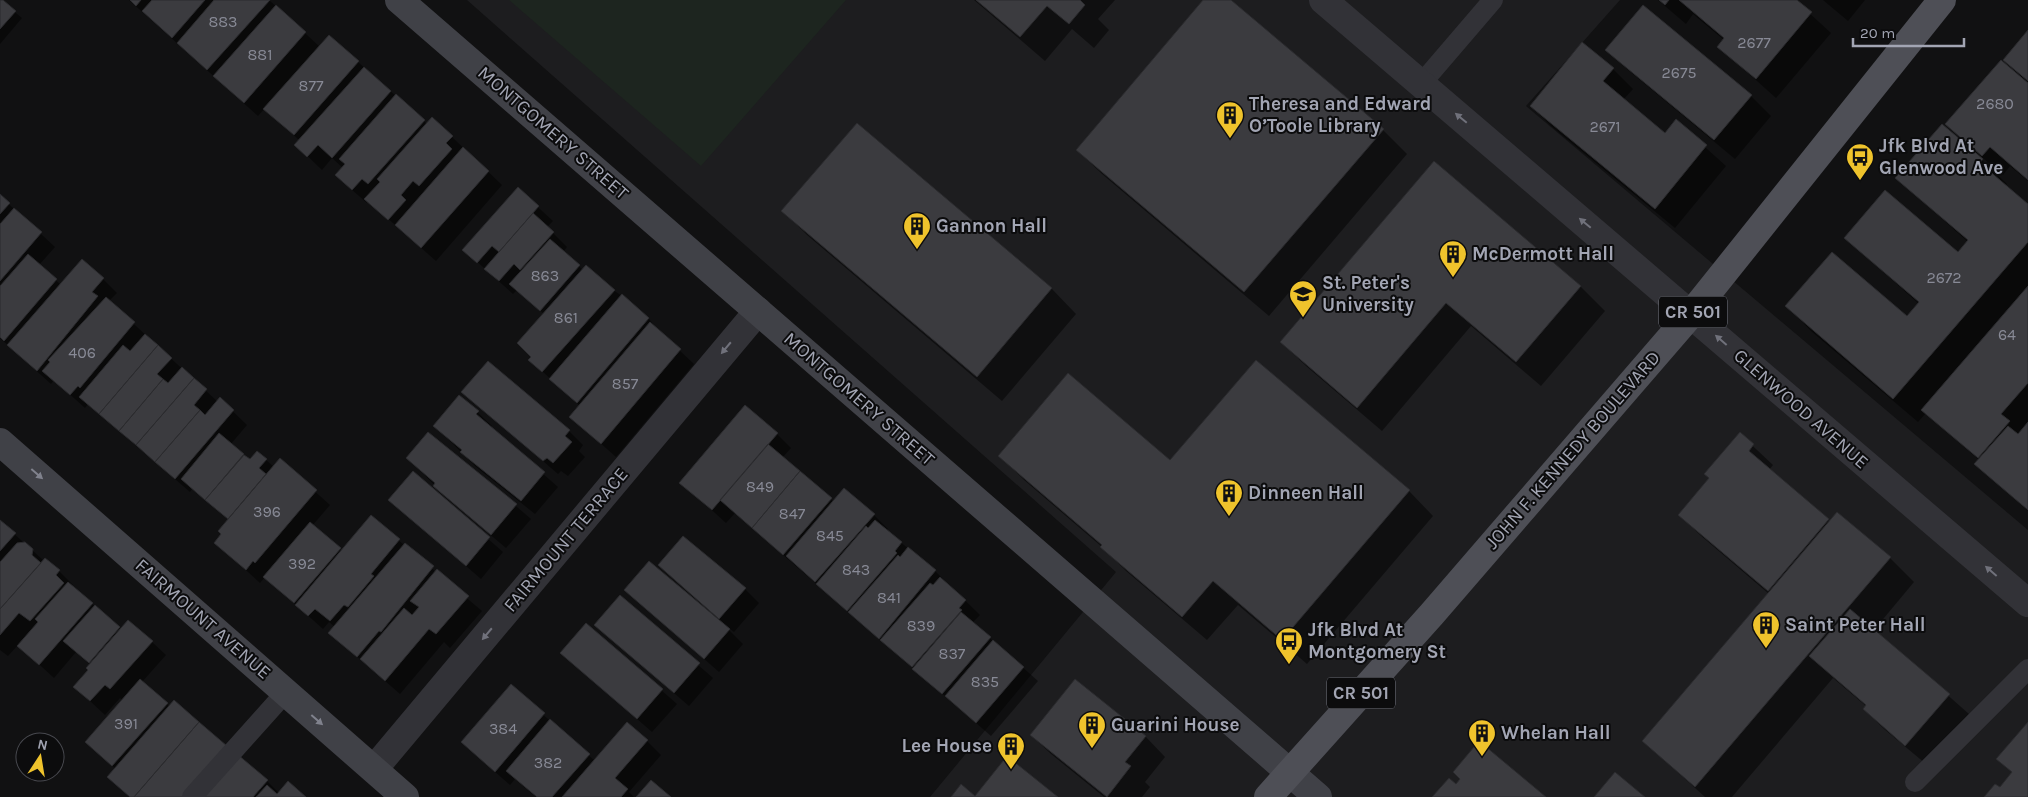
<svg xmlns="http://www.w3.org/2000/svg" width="2028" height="797" font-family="Karla,sans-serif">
<rect width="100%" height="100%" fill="#111112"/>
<path fill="#1d1d1f" d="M467 0H1620L1526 106 2028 530V797H930L1116 572Z"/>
<path fill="#1d251f" d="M509 0H846L701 166Z"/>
<path fill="#0007" d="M0 0 22 18 0 44Z
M129 0H269L320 47 329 36 427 124 432 119 452 137 502 185 436 261 368 201 367 203 351 189 337 175 343 168 332 158 322 170 296 145 300 141 265 108 258 116Z
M974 0H1115L1098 19 1109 30 1094 48 1072 29 1045 61Z
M1205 0H1229L1383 130 1407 154 1269 316 1102 174 1077 150Z
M1658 0H1795L1831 33 1776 98 1719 47 1724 40 1693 14 1686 24Z
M1823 0H1865L1848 21Z
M2028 32V181L2010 166 2003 175 1983 158 1981 159 2007 184 2005 186 2028 206V511L1976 463 1979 460 1926 413 1918 422 1811 331 1787 306 1907 318 1919 304 1846 238 1958 254 1968 242 1897 178 1968 145 1947 124 2019 75 2004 59Z
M1607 50 1751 96 1771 116 1735 159 1627 69Z
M1613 69 1633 89 1623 100 1665 134 1676 121 1726 166 1675 228 1551 126 1531 106Z
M857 125 1052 289 1076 314 1002 401 807 235 783 211Z
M1434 163 1581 287 1605 311 1541 386 1471 326 1382 431 1306 366 1281 342Z
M518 189 553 221 547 227 567 247 563 252 583 270 622 296 649 319 662 334 694 364 616 457 571 417 580 406 530 360 532 358 544 314 517 290 513 294 464 250Z
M0 196 55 247 39 265 61 285 103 279 117 293 109 301 218 402 220 399 247 425 230 445 250 461 266 460 274 467 280 460 330 505 312 526 342 551 371 517 482 611 450 648 444 642 400 694 330 633 335 627 329 622 323 629 265 577 260 583 216 543 223 535 229 520 192 489 190 492 88 404 85 408 54 380 51 384 0 338Z
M1256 361 1409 491 1433 516 1307 664 1238 605 1207 640 1126 571 1102 547 1024 480 1000 456 1170 462Z
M463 392 569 431 583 445 579 451 585 457 568 476 561 471 558 474Z
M460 396 492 426 491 428 558 487 535 514 475 466 435 426Z
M777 434 791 448 782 458 834 502 874 515 888 529 886 530 935 571 980 615 973 622 975 625 1038 681 991 736 735 513 726 523 681 482Z
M1740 434 1773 465 1769 470 1830 522 1837 513 1890 558 1914 582 1874 630 1969 714 1926 764 1884 729 1864 709 1867 707 1833 678 1732 797H1705L1643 741 1769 594 1700 535 1680 515 1710 479Z
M459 457 531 519 506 548 449 500 408 458 458 459Z
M413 473 503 552 481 579 390 500Z
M0 521 44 561 46 560 59 571 73 585 72 587 121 629 152 642 166 655 142 682 170 707 267 781 279 793 304 797H130L123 791 109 777 116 769 86 742 123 701 120 698 105 715 75 687 90 670V665L76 652 54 678 18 645 8 656 0 650Z
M660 565 745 589 759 603 734 632 729 628 728 629 743 644 719 672 626 590 713 616 714 614Z
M620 597 713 678 689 706 610 638Z
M586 624 677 704 652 732 562 653Z
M1076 680 1146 737 1165 757 1145 782 1150 787 1142 797H1104L1051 754 1031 735Z
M511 686 595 761 647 741 661 755 629 792 634 797H536L515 779 510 785 477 756 463 742Z"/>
<path fill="#3b3b3f" stroke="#2b2b2e" d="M0 0H3L16 11 0 29Z
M130 0H141L136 6Z
M152 0H205L172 38 142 11Z
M214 0H270L207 70 177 43Z
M976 0H1080L1085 5 1069 24 1047 6 1020 37Z
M1203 0H1231L1384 129 1244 292 1076 150Z
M1659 0H1669L1665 5Z
M1679 0H1797L1812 12 1756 79 1717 47 1724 38Z
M276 5 306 32 244 103 213 76Z
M1643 5 1752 95 1714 140 1605 50Z
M2028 30V81L2003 60Z
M329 35 359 61 294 135 263 109Z
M1582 42 1614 68 1603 81 1665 133 1676 119 1707 145 1655 209 1530 106Z
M2001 60 2028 83V180L1990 147 1982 156 1945 124Z
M364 67 391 91 332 158 318 145 307 157 294 145Z
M396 94 425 120 368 184 362 179 352 190 335 175 345 164 339 159Z
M432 117 453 136 446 143 452 149 419 186 413 181 401 195 406 200 388 220 364 199 380 182 377 179Z
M857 123 1052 288 977 377 781 211Z
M1942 124 1983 159 1975 169 1982 175 1987 169 2028 204V242L1893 399 1785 306 1832 252 1907 316 1919 302 1844 238 1885 190 1958 252 1968 240 1895 178Z
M463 147 489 171 421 248 395 225Z
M1434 161 1581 286 1516 362 1446 303 1357 408 1280 342Z
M518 187 539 206 499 252 492 246 477 263 462 250Z
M0 194 10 203 0 214Z
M14 208 42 232 0 281V224Z
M533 213 554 232 520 270 514 264 499 281 484 269Z
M550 239 580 265 540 311 509 284Z
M28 254 57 279 4 341 0 337V286Z
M82 259 104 278 92 292 98 296 37 371 7 345Z
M586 265 615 290 542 372 528 360 531 357 517 343Z
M2028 286V383L2001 414 2010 421 1978 458 1921 410Z
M622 294 649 318 577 403 549 379Z
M106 297 135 322 80 388 78 386 70 395 42 371 50 362 48 360Z
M650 322 681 349 601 444 569 417Z
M145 334 158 345 99 414 79 397 123 345 130 351Z
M158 345 172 358 157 374 163 379 119 431 99 414Z
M1256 360 1410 490 1282 640 1213 581 1182 617 1100 547 1102 545 998 456 1068 373 1170 460Z
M488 361 570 430 565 436 572 442 553 463 547 458 543 461 461 392Z
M182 367 194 378 136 445 119 431 163 379 168 383Z
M194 378 207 389 194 405 200 410 155 462 136 445Z
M459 395 479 411 476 414 545 472 521 501 460 452 462 450 433 426Z
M220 397 234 410 175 479 155 462 200 410 205 415Z
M745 405 778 433 712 510 679 483Z
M2028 422V510L1974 464 2008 426 2018 434Z
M428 432 517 504 491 535 433 486 435 483 406 458Z
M1740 432 1754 444 1749 451 1829 519 1768 591 1678 515 1709 478 1704 474Z
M219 433 244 454 205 500 181 479Z
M768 444 800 471 752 528 720 500Z
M257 451 267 459 259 468 266 474 228 519 205 500 244 455 250 459Z
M280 458 317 490 255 563 253 561 246 570 214 543 221 534 218 531Z
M413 471 490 537 466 566 388 500Z
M800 471 832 498 783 555 752 528Z
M844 488 875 514 815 582 786 556Z
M1837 512 1891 557 1695 787 1642 741Z
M371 515 400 539 371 574 374 576 348 607 344 605 330 621 315 609 308 616 295 605Z
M0 520 16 533 0 551Z
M875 520 902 542 895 551 897 553 847 611 816 584 866 526 868 528Z
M310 522 341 548 294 603 263 577Z
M683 536 746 588 719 619 658 565Z
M25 542 33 549 32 555 41 563 0 609V562L17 543Z
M405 543 434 566 381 632 379 631 357 657 328 633Z
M908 547 936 570 879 639 848 612 898 555 900 557Z
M45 558 60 570 56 575 64 583 30 621 19 613 0 635V609Z
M649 561 730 629 704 659 624 590Z
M437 569 469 596 436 634 429 629 385 681 360 659 404 608 412 615 419 607 410 601Z
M940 577 966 600 959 608 962 610 912 667 880 640 930 583 933 585Z
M68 582 93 603 39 665 17 646 38 622 35 619Z
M620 595 700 663 674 693 594 625Z
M95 605 120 627 89 663 63 641Z
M1850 609 1950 694 1905 746 1863 709 1866 705 1809 656Z
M961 612 991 637 942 694 912 669Z
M128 620 153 641 110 689 105 685 90 701 73 687 88 670 86 668Z
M586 623 663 689 637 719 560 653Z
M993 640 1024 667 976 723 945 696Z
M140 679 168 703 112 766 85 742Z
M1075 679 1146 736 1125 762 1131 766 1107 797 1030 735Z
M511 684 545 713 495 772 461 742Z
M174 700 199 722 134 797H130L107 777Z
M550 719 590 754 552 797H537L506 771Z
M199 722 227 746 183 797H134Z
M627 722 648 740 615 778 628 789 621 797H562Z
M2028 722V797H1984L1995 784 2000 787 2012 772 1996 759Z
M1479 741 1546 797H1432L1449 778 1456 784 1460 779 1453 772Z
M237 754 268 780 253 797H200Z
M1007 756 1058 797H951L961 784 975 796Z
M1615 772 1645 797H1594Z
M651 780 671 797H636Z
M288 781 306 797H256L267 785 277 794Z"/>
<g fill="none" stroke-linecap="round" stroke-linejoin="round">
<path stroke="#323237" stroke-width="20" d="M1421 84 1493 0
M1915 782 2028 669
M192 797 286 692"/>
<path stroke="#323237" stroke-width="28" d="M1323 0 2028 603
M374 769 758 311"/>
<path stroke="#404147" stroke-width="28" d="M399 0 1318 797
M0 442 405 797"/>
<path stroke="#4e4f56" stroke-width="28" d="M1268 797 1432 614 1691 314 1942 0"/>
</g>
<defs><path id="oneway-solid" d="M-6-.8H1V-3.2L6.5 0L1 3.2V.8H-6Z" transform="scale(1.25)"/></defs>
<g fill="#70717b">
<use href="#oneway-solid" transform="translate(1461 118) rotate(-140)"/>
<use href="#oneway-solid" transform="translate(1585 223) rotate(-140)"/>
<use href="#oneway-solid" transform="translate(1721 340) rotate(-139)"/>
<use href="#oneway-solid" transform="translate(726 348) rotate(130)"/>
<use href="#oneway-solid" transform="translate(1991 571) rotate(-139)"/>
<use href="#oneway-solid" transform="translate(487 634) rotate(130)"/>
</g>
<g fill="#80828d">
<use href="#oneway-solid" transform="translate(37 474) rotate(41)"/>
<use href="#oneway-solid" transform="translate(317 720) rotate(41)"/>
</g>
<defs>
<g id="building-pin" transform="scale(1.4375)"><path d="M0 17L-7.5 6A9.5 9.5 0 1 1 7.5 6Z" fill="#efc32c" stroke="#0c0c0d"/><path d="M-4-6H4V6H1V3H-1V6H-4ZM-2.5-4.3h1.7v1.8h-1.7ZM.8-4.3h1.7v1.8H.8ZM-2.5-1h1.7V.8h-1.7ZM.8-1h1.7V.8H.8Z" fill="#111"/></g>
<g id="bus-pin" transform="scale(1.4375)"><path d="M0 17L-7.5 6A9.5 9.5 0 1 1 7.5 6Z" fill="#efc32c" stroke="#0c0c0d"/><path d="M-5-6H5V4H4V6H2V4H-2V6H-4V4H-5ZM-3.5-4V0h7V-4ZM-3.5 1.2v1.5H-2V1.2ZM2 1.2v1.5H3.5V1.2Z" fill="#111"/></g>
<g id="university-pin" transform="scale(1.4375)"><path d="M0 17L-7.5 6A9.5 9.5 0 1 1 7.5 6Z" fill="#efc32c" stroke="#0c0c0d"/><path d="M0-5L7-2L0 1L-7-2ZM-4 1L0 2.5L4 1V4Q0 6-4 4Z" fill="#111"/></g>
</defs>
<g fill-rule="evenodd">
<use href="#building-pin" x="1230" y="115"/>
<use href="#bus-pin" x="1860" y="157"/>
<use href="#building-pin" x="917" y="226"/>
<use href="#building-pin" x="1453" y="254"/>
<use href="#university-pin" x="1303" y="294"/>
<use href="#building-pin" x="1229" y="493"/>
<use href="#building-pin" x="1766" y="625"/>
<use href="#bus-pin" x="1289" y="641"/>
<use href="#building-pin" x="1092" y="725"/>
<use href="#building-pin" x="1482" y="733"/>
<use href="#building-pin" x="1011" y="746"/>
</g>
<g text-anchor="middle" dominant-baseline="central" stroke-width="4" stroke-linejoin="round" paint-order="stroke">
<g font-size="16" fill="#888a96">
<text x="223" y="21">883</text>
<text x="1754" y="42">2677</text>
<text x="260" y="54">881</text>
<text x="1679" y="72">2675</text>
<text x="311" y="85">877</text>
<text x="1995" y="103">2680</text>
<text x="1605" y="126">2671</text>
<text x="545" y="275">863</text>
<text x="1944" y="277">2672</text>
<text x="566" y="317">861</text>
<text x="2007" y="334">64</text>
<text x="82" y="352">406</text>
<text x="625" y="383">857</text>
<text x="760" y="486">849</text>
<text x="267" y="511">396</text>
<text x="792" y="513">847</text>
<text x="830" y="535">845</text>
<text x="302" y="563">392</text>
<text x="856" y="569">843</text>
<text x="889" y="597">841</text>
<text x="921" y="625">839</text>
<text x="952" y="653">837</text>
<text x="985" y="681">835</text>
<text x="126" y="723">391</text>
<text x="503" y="728">384</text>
<text x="548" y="762">382</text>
</g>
<g fill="#0c0c0d" stroke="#757781" stroke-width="1">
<rect x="1659" y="296.5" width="68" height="31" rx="4"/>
<rect x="1327" y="677.5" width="68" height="31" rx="4"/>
</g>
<g font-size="18" font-weight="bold" fill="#a2a5b3">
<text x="1693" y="312">CR 501</text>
<text x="1361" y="693">CR 501</text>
</g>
<g font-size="19" font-weight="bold" fill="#a2a5b3" stroke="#0c0c0d" text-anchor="start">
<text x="1249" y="104">Theresa and Edward<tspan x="1249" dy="22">O’Toole Library</tspan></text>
<text x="1879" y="146">Jfk Blvd At<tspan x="1879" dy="22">Glenwood Ave</tspan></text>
<text x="936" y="226">Gannon Hall</text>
<text x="1472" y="254">McDermott Hall</text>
<text x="1322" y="283">St. Peter's<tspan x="1322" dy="22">University</tspan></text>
<text x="1248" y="493">Dinneen Hall</text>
<text x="1785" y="625">Saint Peter Hall</text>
<text x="1308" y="630">Jfk Blvd At<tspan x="1308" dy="22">Montgomery St</tspan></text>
<text x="1111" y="725">Guarini House</text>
<text x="1501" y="733">Whelan Hall</text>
<text x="992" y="746" text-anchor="end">Lee House</text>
</g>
<g font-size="19" fill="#a2a5b3" stroke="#0c0c0d">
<text transform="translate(553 133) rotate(41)">MONTGOMERY STREET</text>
<text transform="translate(859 399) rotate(41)">MONTGOMERY STREET</text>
<text transform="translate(1801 409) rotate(41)">GLENWOOD AVENUE</text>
<text transform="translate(1573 450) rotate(-49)">JOHN F. KENNEDY BOULEVARD</text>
<text transform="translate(566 540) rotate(-50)">FAIRMOUNT TERRACE</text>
<text transform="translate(203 619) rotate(41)">FAIRMOUNT AVENUE</text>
</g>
</g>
<g transform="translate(40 757) rotate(12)"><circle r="24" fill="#0c0c0d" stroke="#48494f"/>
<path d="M0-4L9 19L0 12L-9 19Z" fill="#efc32c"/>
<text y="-8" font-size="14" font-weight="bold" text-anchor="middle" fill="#a2a5b3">N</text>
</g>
<path d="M1853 38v8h111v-8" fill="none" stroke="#a2a5b3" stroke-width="2.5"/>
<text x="1860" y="38" font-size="15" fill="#a2a5b3" stroke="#0c0c0d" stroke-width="4" paint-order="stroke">20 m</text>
</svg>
